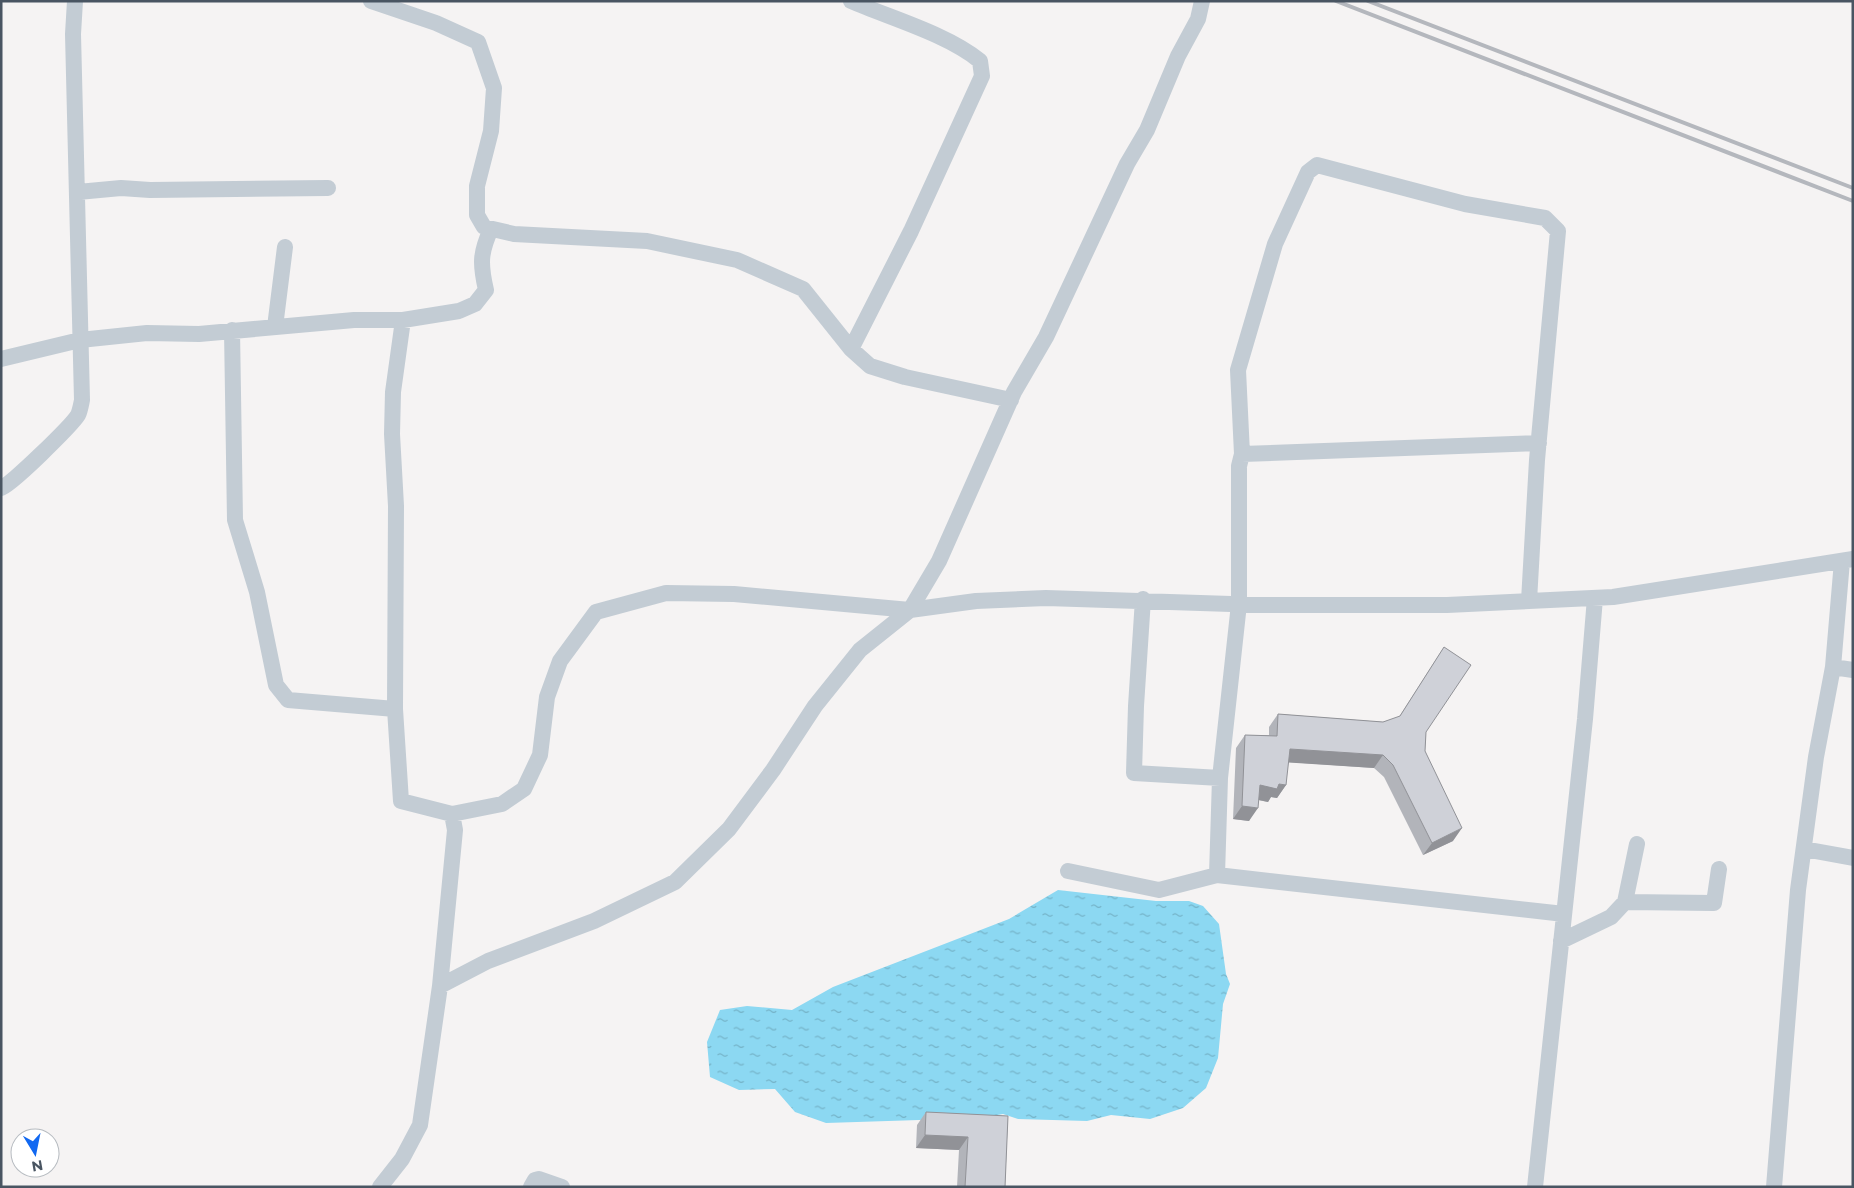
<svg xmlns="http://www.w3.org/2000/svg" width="1854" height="1188" font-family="Montserrat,sans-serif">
<defs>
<pattern id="water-ripples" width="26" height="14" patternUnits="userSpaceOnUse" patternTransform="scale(1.25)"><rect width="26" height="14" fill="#8cd8f2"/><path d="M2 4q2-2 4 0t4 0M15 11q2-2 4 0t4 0" fill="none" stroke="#74b2c7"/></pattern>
</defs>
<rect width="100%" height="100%" fill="#f5f3f3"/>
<path fill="url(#water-ripples)" d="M1058 890 1156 901H1189L1203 906 1219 924 1226 974 1230 984 1223 1004 1218 1058 1206 1088 1183 1108 1150 1119 1111 1115 1087 1121 1018 1119 1003 1114 981 1118 826 1123 795 1112 775 1089 739 1090 710 1077 707 1042 720 1010 747 1006 792 1010 833 987 1009 919Z"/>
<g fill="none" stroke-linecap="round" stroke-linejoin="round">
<path stroke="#c3ccd4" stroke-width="16" d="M371 1 436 23 478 42 494 88 491 131 477 186V215L484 227 514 234 647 241 737 260 803 289 851 349 870 366 905 377 1011 400
M78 192 121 188 150 190 328 188
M403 320 393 392 392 434 396 506 395 709 401 801 452 814 502 804 524 789 540 755 547 697 560 661 596 612 666 593 734 594 910 610 939 561 1014 392 1046 337 1127 164 1147 130 1178 56 1198 19 1202 1
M275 327 285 247
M232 330 235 520 257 592 276 685 288 700 395 709
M851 349 911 231 982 76 980 61C947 34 890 18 851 1
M1 359 80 340 147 333 199 334 354 320H403L459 311 475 304 486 290C480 264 480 253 491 229
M1242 454 1539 443
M1 488C9 487 72 425 78 415 80 411 81 405 82 400L73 34 75 1
M1143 599 1136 706 1134 773 1220 778 1217 875
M1833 667 1853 670
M1220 778 1239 604V466L1242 454 1238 370 1275 244 1308 172 1317 165 1465 204 1545 218 1558 231 1537 460 1529 601
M1804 849 1853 858
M1068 871 1159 890 1217 875 1564 914
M1625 902 1637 844
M1561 941 1611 917 1625 902 1714 903 1719 869
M440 986 455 830 452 814
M380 1187 402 1159 420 1125 440 986 488 961 594 921 675 882 729 829 773 770 815 706 860 650 910 610 976 601 1046 598 1262 605H1447L1613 597 1853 559
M531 1187 535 1180 539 1179 562 1187
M1535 1187 1585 719 1595 598
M1774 1187 1798 890 1816 757 1833 667 1842 561"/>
<path stroke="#b4b7bd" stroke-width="4" d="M1336 1 1853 201
M1368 1 1853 188"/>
</g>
<path fill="#b2b4ba" d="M1444 647 1426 732 1425 751 1453 841 1423 855 1384 777 1374 768 1288 762 1286 785 1277 798 1271 797 1268 802 1258 800 1249 821 1233 819 1236 748 1245 735H1269V727L1278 714 1383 722 1399 717Z
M926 1112 1008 1116 1005 1187H957L959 1150 916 1148 917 1125Z"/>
<path fill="#919297" d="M1290 749 1383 755 1374 768 1281 762Z
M1279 784 1286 785 1277 798 1271 797 1268 802 1250 798 1260 785Z
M1242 806 1258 808 1249 821 1233 819Z
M1462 828 1453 841 1423 855 1432 843Z
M925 1135 968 1137 959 1150 916 1148Z"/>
<path fill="#cfd1d8" stroke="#919297" d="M1444 647 1471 665 1426 732 1425 751 1462 828 1432 843 1393 765 1383 755 1290 749 1286 785 1279 784 1277 789 1260 785 1258 808 1242 806 1245 735 1277 736 1278 714 1383 722 1400 716Z
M926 1112 1008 1116 1005 1187H965L968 1137 925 1135Z"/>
<rect width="1854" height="1188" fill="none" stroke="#495562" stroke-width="5"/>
<g transform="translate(35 1153) rotate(170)"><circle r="24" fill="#ffffff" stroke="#b6bbc0"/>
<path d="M0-4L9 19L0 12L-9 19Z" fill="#1168f1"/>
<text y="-8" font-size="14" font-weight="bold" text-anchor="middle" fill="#495562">N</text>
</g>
</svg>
